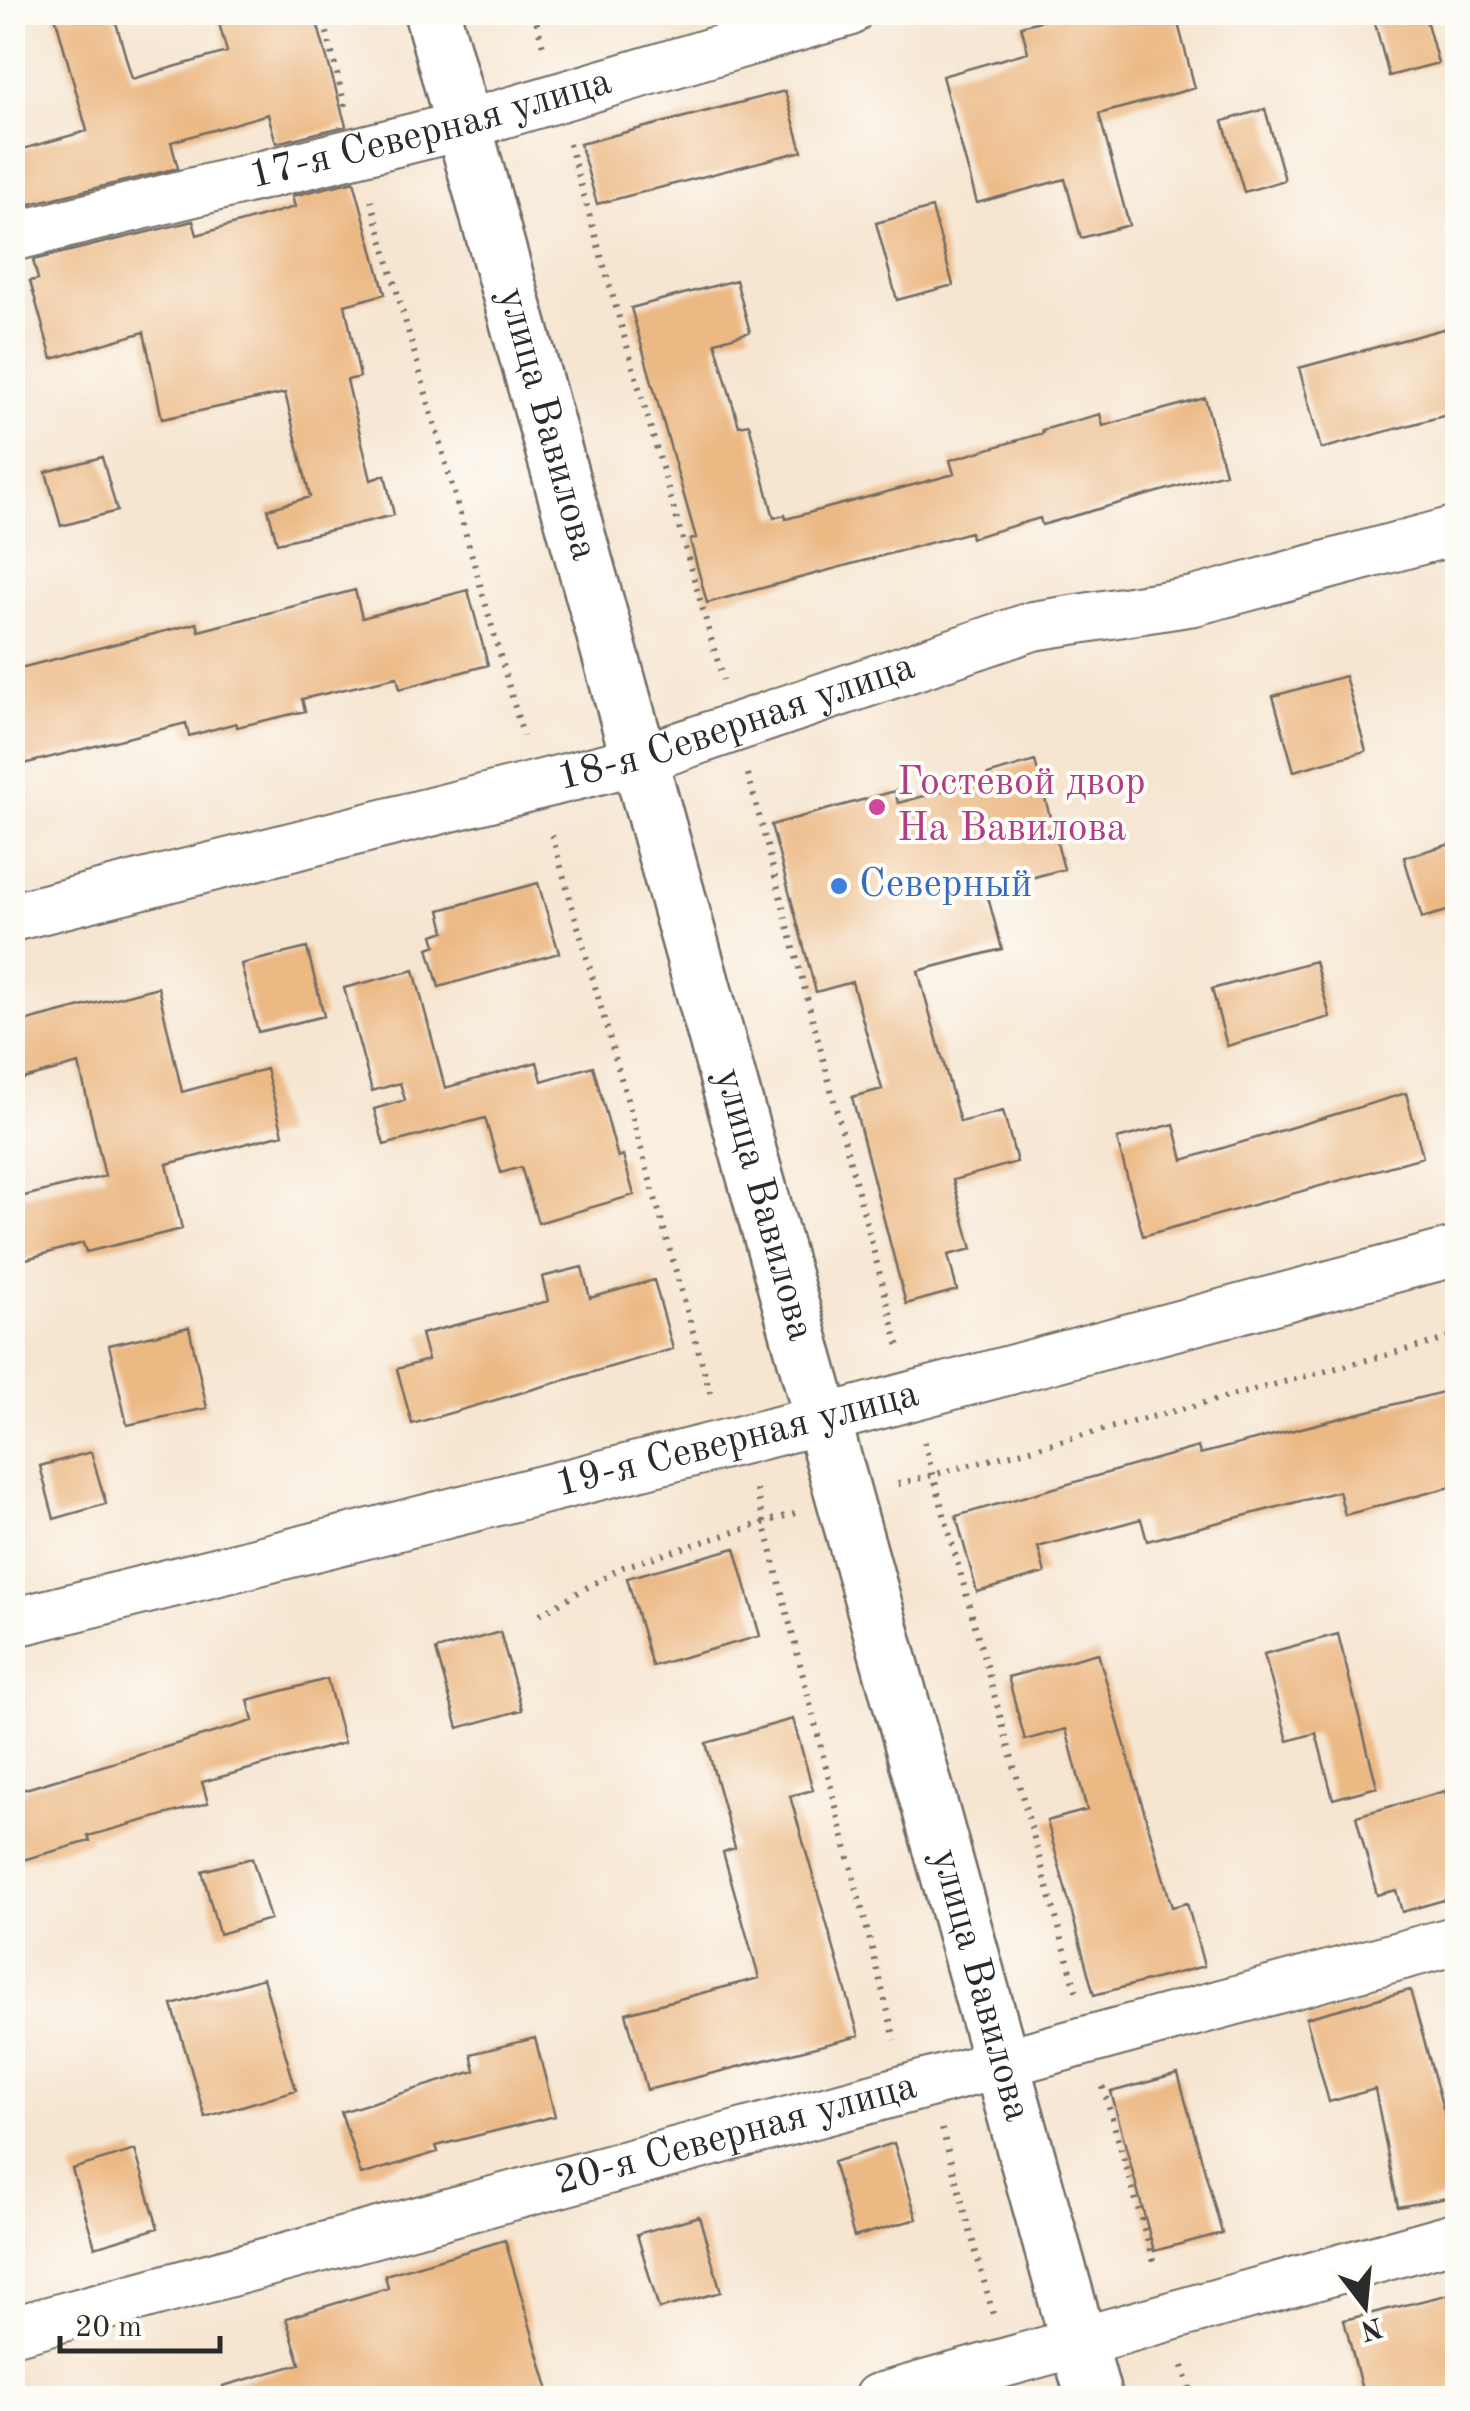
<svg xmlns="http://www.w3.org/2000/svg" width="1470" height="2411" font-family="'Old Standard TT',serif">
<rect width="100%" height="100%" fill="#fdfcf7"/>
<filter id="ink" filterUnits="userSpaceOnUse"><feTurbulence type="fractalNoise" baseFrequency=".01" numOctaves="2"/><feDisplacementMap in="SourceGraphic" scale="20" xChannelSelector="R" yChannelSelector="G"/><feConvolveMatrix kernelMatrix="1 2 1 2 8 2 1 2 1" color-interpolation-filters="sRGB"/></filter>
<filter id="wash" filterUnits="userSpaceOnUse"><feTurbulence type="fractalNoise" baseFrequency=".0048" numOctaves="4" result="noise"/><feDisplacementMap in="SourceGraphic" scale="40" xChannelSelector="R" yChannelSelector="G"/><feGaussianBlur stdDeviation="2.25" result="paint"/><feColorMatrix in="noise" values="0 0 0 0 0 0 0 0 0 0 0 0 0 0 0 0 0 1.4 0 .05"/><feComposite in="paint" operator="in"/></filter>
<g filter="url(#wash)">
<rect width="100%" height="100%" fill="#f6e5d0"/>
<g id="blocks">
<path fill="#ecb985" d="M54 12H113L132 79 227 52 216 12H314L346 126 276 143 268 114 171 142 178 168 18 207 12 152 87 131Z
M1073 12H1175L1195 88 1099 114 1129 225 1081 238 1065 179 977 203 942 76 1028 52 1021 26Z
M1372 12H1424L1438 63 1389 76Z
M785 91 802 151 597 204 580 144Z
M1265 109 1285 180 1244 192 1223 121Z
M354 181 385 294 345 305 360 377 347 380 371 480 385 475 394 515 277 543 268 509 310 497 285 393 162 419 144 332 52 359 30 281 38 279 33 260 193 221 197 235 295 207 292 196Z
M932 208 953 285 897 300 876 223Z
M736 280 750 332 715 342 739 426 749 424 774 518 785 515 786 519 954 474 950 460 1043 433 1042 430 1100 414 1103 426 1205 398 1225 473 1042 525 1040 518 971 538 970 532 707 603 690 540 696 538 631 308Z
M1458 325V412L1321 449 1299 368Z
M102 457 117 511 61 526 46 472Z
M355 590 362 618 468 590 488 665 400 689 397 677 302 699 305 711 237 727 236 723 189 736 186 723 12 767V670L197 623 199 631Z
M1345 676 1366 751 1294 771 1273 696Z
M1035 761 1064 869 986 890 1002 949 918 971 960 1122 1003 1111 1017 1162 953 1180 972 1249 948 1255 957 1290 906 1304 852 1097 882 1089 852 982 816 992 771 825 895 791 898 803 988 779 987 775Z
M1458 842V908L1422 918 1404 857Z
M538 883 559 953 439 987 428 948 436 945 433 935 445 931 440 910Z
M307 948 324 1016 258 1032 241 964Z
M1315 961 1330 1017 1227 1046 1212 989Z
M414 970 445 1088 537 1062 542 1081 593 1066 618 1158 623 1156 634 1195 538 1223 521 1167 501 1173 485 1118 384 1145 374 1109 405 1100 400 1083 372 1091 344 988Z
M158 987 182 1092 266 1069 283 1134 167 1164 182 1229 86 1252 83 1243 12 1263V1199L105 1176 79 1064 12 1082V1025Z
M1406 1093 1423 1157 1143 1236 1117 1139 1174 1124 1183 1160Z
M582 1267 590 1298 654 1280 673 1349 412 1424 397 1369 428 1360 421 1334 548 1301 542 1277Z
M189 1327 207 1408 127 1425 109 1345Z
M1458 1388V1485L1345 1515 1339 1491 1147 1541 1141 1519 1038 1547 1045 1573 977 1592 956 1516 1198 1447 1200 1454Z
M91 1452 106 1504 54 1519 40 1466Z
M735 1548 760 1636 652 1666 627 1578Z
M500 1632 522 1710 458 1728 436 1650Z
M1338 1634 1377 1787 1333 1799 1316 1733 1288 1741 1264 1654Z
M1098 1653 1172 1907 1187 1903 1204 1966 1094 1995 1047 1821 1087 1810 1066 1729 1025 1740 1008 1677Z
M327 1679 344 1743 202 1782 208 1803 88 1836 90 1841 12 1863V1793L253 1721 248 1700Z
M793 1719 813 1790 790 1796 859 2036 647 2090 626 2013 759 1978 723 1852 735 1848 706 1743Z
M1445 1791 1458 1837V1896L1402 1912 1396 1890 1377 1895 1356 1816Z
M252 1858 270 1919 219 1934 202 1871Z
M263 1978 296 2090 205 2117 172 2005Z
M1410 1990 1446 2119 1458 2116V2196L1398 2207 1375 2089 1329 2102 1306 2018Z
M535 2038 555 2116 436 2146 438 2152 361 2175 341 2112 475 2071 471 2054Z
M1178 2074 1222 2233 1154 2251 1111 2092Z
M894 2143 917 2219 854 2237 833 2162Z
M135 2150 158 2228 95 2247 72 2169Z
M699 2216 721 2292 659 2309 637 2234Z
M505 2240 551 2398H224L223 2386 300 2364 286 2318 388 2288 385 2275Z
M1458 2292V2398H1364L1344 2320Z"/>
</g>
</g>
<g filter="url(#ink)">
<use href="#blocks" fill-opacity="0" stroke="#726c65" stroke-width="2.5"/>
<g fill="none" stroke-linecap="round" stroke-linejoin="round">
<g stroke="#726c65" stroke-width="52">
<g id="minor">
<path id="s1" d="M12 237 461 126 848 12"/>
<path id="s2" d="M12 917 642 759 1033 626 1194 601 1458 530"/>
<path id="s3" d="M12 1623 821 1420 1458 1251"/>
<path id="s4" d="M12 2331 1458 1940"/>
<path d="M878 2398 1458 2236"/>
</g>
</g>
<g stroke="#726c65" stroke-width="60">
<g id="tertiary">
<path id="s5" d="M432 12 1094 2398"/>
</g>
</g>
<path stroke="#726c65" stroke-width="6" stroke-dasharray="2.5 8" stroke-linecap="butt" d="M322 12 345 106
M534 12 544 50
M569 144 723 680
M371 200 523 736
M748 774 899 1347
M552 835 711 1395
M924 1442 1077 1993
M898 1484 1458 1336
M756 1490 895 2040
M540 1614 623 1567 795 1513
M1103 2087 1155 2267
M942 2129 993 2314
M1183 2366 1193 2398"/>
<use href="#minor" stroke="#fff" stroke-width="48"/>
<use href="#tertiary" stroke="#fff" stroke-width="55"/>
</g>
</g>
<circle fill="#d1479c" stroke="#fdfcf7" stroke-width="4" cx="877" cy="807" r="10"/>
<circle fill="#3f7fe0" stroke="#fdfcf7" stroke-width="4" cx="839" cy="886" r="10"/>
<g text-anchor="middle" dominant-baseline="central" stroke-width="8" stroke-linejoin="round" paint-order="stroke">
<g font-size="40" fill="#2b2b2b" stroke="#fdfcf7">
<text stroke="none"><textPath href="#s1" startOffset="432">17-я Северная улица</textPath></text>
<text stroke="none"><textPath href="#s5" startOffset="428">улица Вавилова</textPath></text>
<text stroke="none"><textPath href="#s2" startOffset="750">18-я Северная улица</textPath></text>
<text stroke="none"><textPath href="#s5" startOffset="1238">улица Вавилова</textPath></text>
<text stroke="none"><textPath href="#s3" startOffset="748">19-я Северная улица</textPath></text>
<text stroke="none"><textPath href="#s5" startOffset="2048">улица Вавилова</textPath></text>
<text stroke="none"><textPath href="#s4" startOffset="750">20-я Северная улица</textPath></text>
</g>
<g font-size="40" fill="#b23c85" stroke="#fdfcf7" text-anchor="start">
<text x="897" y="784">Гостевой двор<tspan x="897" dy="46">На Вавилова</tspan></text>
</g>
<g font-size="40" fill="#366cbe" stroke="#fdfcf7" text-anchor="start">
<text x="859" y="886">Северный</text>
</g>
</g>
<rect width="1470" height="2411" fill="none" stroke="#fdfcf7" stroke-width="50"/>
<g transform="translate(1365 2306) rotate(164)" stroke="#fdfcf7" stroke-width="8" paint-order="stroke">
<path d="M0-8L18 38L0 25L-18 38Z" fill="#2b2b2b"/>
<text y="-15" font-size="28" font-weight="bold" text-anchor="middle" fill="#2b2b2b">N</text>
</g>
<path d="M60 2336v15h160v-15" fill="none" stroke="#2b2b2b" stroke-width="5"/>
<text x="75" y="2336" font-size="30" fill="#2b2b2b" stroke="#fdfcf7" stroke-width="8" paint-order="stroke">20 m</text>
</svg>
